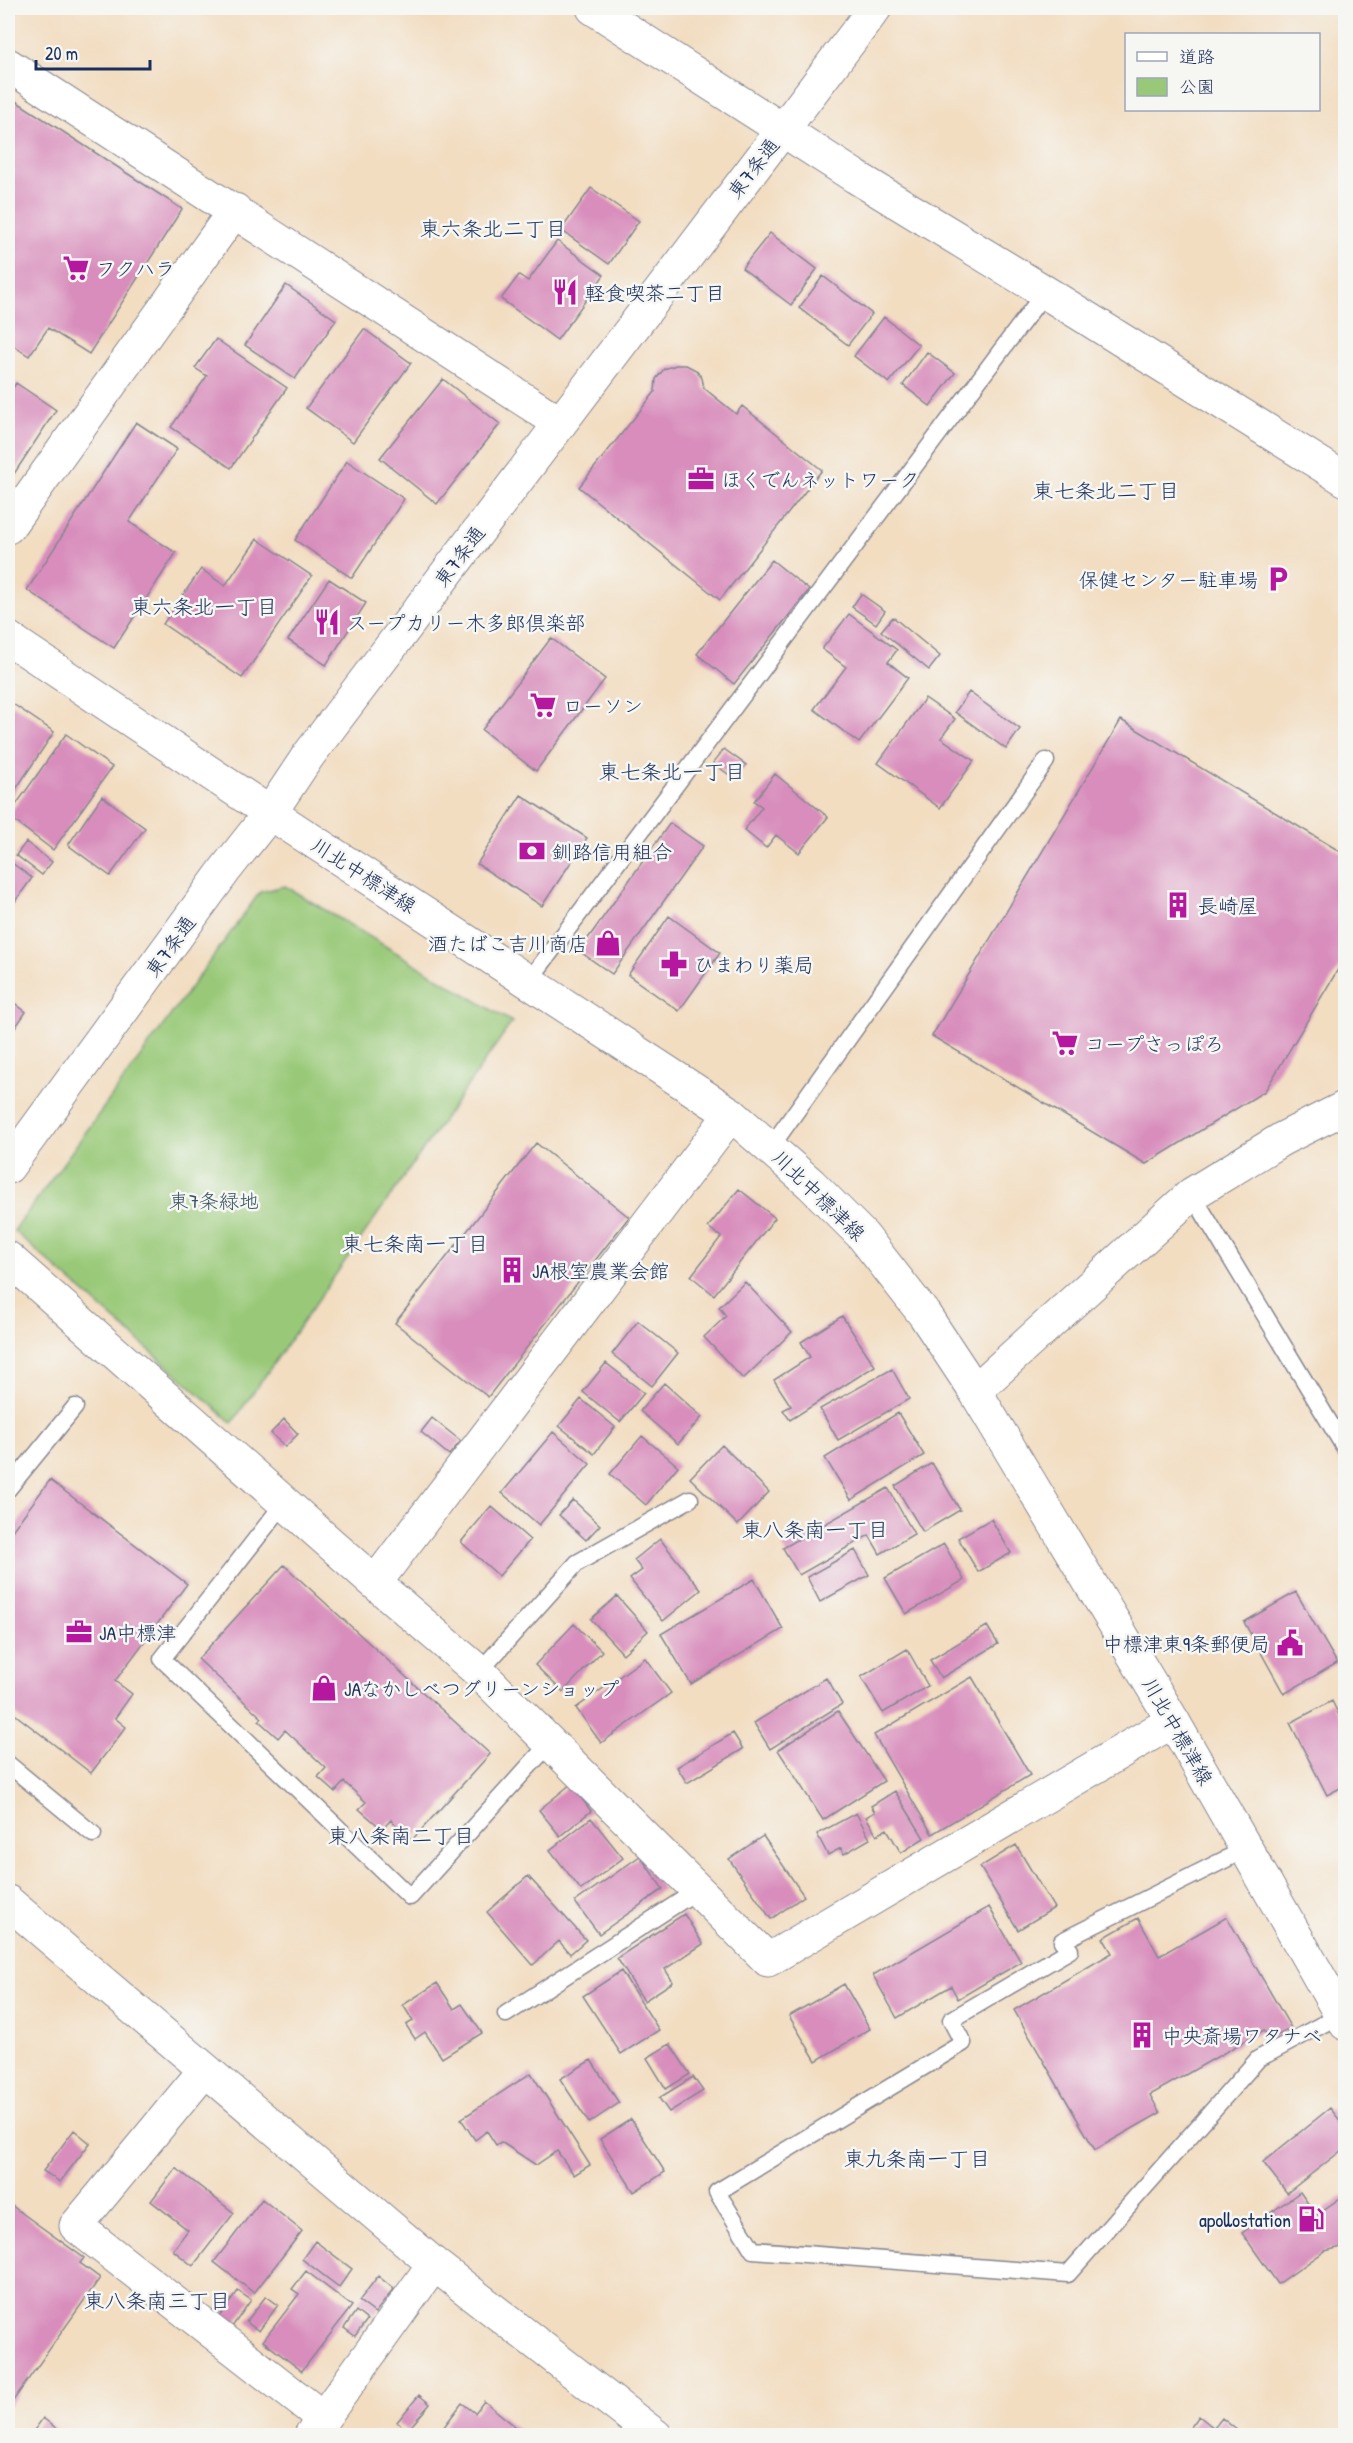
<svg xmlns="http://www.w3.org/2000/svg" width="1353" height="2443" font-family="'Patrick Hand','Klee One',sans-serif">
<rect width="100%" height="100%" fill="#f6f6f2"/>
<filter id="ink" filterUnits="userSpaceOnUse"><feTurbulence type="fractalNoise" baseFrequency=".0167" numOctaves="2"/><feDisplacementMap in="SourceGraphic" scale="12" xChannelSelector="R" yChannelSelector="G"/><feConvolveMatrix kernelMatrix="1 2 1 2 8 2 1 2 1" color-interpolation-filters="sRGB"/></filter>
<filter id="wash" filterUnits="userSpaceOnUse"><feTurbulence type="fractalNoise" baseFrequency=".008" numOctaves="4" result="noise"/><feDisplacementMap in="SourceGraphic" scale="24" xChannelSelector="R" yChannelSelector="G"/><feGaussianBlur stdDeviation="1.35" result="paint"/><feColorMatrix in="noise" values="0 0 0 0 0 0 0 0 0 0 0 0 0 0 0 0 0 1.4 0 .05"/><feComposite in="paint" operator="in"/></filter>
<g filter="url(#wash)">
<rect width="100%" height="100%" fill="#f2ddc1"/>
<path fill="#99c978" stroke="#5a7c6b" stroke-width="1.5" d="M285 886 512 1022 232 1423 14 1231 260 892Z"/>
<g id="blocks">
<path fill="#d88dbc" d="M8 96 182 209 89 354 48 328 29 356 8 342Z
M591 188 639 221 609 264 561 230Z
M770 233 817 269 791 305 742 268Z
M557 241 604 275 557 340 501 299 519 275 528 281Z
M823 276 872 314 848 345 799 308Z
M286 285 336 320 295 379 245 345Z
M884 317 919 345 889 383 854 356Z
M364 329 411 363 353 442 306 408Z
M216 339 287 388 231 468 171 427 207 376 195 368Z
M927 352 955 373 930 406 903 385Z
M676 365H686L696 370 702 378 704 388 736 414 742 406 822 470 720 600 579 487 655 392 656 379 664 369Z
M443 379 500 424 437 504 380 458Z
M16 383 56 410 8 483V396Z
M136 422 177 449 129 522 176 553 114 648 27 590Z
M347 461 404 499 352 578 295 540Z
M257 539 312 576 242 678 163 624 201 569 225 586Z
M772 560 809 590 734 684 697 654Z
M329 579 366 603 326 665 288 640Z
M861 594 885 611 876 624 852 607Z
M849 614 897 650 888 662 908 678 859 743 814 709 846 667 822 649Z
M893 617 940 656 929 670 881 631Z
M551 638 605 679 536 771 482 730Z
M969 692 1020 729 1006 749 955 712Z
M925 698 955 719 941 738 974 761 940 808 878 763Z
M13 704 54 732 8 801V713Z
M1121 720 1346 855V956L1265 1091 1146 1164 932 1036Z
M66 734 112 767 53 850 8 816Z
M724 749 746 765 735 779 713 763Z
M775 774 828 817 799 853 776 835 766 848 744 830 762 807 754 801Z
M521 795 587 838 542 906 477 864Z
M102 796 145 828 110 876 68 845Z
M670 823 703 846 612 974 579 951Z
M26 842 52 862 42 875 16 855Z
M8 860 32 878 11 907 8 905Z
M669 916 720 953 679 1011 628 975Z
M8 998 26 1012 8 1038Z
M536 1143 629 1217 488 1397 395 1323Z
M739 1189 775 1218 714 1295 691 1276 721 1237 708 1227Z
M745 1282 792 1332 743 1379 704 1337 726 1316 719 1307Z
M842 1316 875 1366 790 1420 783 1410 791 1406 774 1380 810 1357 801 1342Z
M638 1321 678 1353 652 1386 612 1354Z
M606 1363 644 1393 620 1422 583 1392Z
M892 1369 909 1399 838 1440 820 1409Z
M664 1383 702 1417 678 1444 640 1411Z
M581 1399 615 1427 594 1454 559 1426Z
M898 1413 924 1455 851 1500 825 1458Z
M432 1418 461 1441 449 1455 421 1432Z
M284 1419 298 1434 285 1447 271 1433Z
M553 1432 590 1464 539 1525 502 1493Z
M642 1436 678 1466 646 1505 610 1474Z
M722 1445 769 1492 738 1525 690 1478Z
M932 1463 960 1510 923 1532 895 1486Z
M50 1480 187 1584 115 1681 132 1694 115 1718 126 1727 91 1773 8 1709V1536Z
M888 1488 914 1534 880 1554 869 1535 799 1575 783 1548Z
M573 1500 600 1525 586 1540 559 1515Z
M491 1506 530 1540 499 1576 461 1542Z
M991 1519 1011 1553 978 1572 958 1538Z
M660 1539 701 1590 663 1621 630 1579 642 1570 634 1560Z
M944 1544 964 1580 906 1614 885 1578Z
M855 1550 869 1575 820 1602 807 1577Z
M284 1565 490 1754 412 1840 391 1820 382 1829 359 1809 366 1802 344 1782 335 1792 318 1777 326 1768 285 1730 278 1738 259 1721 262 1718 198 1659Z
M754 1579 783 1629 691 1684 661 1634Z
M1296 1592 1337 1663 1284 1694 1244 1622Z
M617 1596 648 1631 623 1654 591 1619Z
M574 1624 602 1651 563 1692 535 1665Z
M987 1626 998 1644 941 1678 930 1660Z
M907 1649 928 1686 883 1713 861 1677Z
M645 1658 671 1693 601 1743 576 1708Z
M972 1677 1030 1775 932 1834 874 1735Z
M826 1678 842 1704 770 1749 754 1723Z
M1332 1701 1342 1721 1346 1719V1785L1327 1795 1290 1723Z
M838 1711 884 1781 823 1820 778 1750Z
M733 1733 743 1749 687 1783 677 1767Z
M571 1784 591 1811 560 1836 539 1810Z
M895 1791 924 1838 901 1853 887 1829 877 1835 866 1817 875 1812 871 1806Z
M856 1813 870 1839 844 1854 841 1848 828 1855 817 1834Z
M591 1818 623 1858 581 1890 550 1850Z
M763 1836 804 1896 771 1919 729 1859Z
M1016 1845 1054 1908 1018 1930 980 1867Z
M640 1856 663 1889 599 1934 575 1902Z
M528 1876 586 1940 570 1954 559 1941 533 1965 487 1912Z
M989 1907 1021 1962 958 1999 951 1986 897 2018 873 1975Z
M684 1914 703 1944 665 1969 673 1982 644 2001 617 1958Z
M1227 1917 1291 2028 1269 2040 1264 2030 1150 2095 1160 2113 1095 2150 1014 2010 1112 1953 1103 1938 1138 1918 1159 1956Z
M621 1971 659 2030 621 2054 583 1996Z
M437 1983 454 2009 462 2004 482 2033 442 2058 425 2032 415 2039 406 2025 413 2021 403 2005Z
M844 1984 870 2029 816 2061 789 2016Z
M670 2044 690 2074 666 2089 647 2058Z
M591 2060 619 2103 589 2123 560 2079Z
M531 2073 590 2165 574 2175 557 2151 536 2165 501 2142 496 2145 487 2131 475 2140 461 2119Z
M693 2077 703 2091 669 2112 659 2098Z
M1330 2108 1346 2128V2147L1287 2193 1263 2162Z
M631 2119 665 2172 634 2192 600 2139Z
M74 2130 90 2143 60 2182 43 2171Z
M176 2168 234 2213 193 2266 173 2250 188 2230 151 2201Z
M1300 2192 1316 2215 1346 2194V2246L1325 2251 1278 2284 1242 2233Z
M262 2199 302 2231 254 2293 214 2262Z
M8 2203 84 2258 80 2263 100 2278 8 2408Z
M315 2241 352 2269 339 2287 302 2259Z
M306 2271 352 2306 302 2371 263 2341 299 2294 292 2289Z
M378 2276 394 2289 375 2313 359 2301Z
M238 2291 251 2300 232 2327 219 2317Z
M266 2296 278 2305 259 2331 246 2322Z
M356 2311 367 2320 355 2336 344 2328Z
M419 2395 430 2404 407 2431 397 2422Z
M484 2401 527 2436H437L462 2403 475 2413Z
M1199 2416 1214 2428 1222 2418 1244 2436H1184Z
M43 2418 66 2436H30Z"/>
</g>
</g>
<g filter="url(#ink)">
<use href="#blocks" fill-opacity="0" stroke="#868690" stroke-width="1.5"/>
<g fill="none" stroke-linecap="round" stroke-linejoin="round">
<g stroke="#868690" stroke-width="19">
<path id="lane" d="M528 982 1045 292
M770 1148 1046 761
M1192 1194 1346 1450
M8 1489 75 1407
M285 1502 162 1659 410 1897 550 1743
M479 1672 577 1563 690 1499
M8 1764 93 1834
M1246 1849 1062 1941 1070 1950 951 2020 963 2043 717 2192 753 2250 1068 2274 1258 2059 1340 2015
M506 2014 698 1890"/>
</g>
<g stroke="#868690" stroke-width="35">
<path id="street" d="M593 8 856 177 1045 292 1346 480
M8 65 560 423
M8 527 235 210
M8 1258 375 1583 479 1672 768 1960 1173 1721
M975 1391 1192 1194 1282 1139 1346 1107
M375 1583 731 1114
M8 1902 434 2264 656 2436
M205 2070 76 2226 323 2418
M311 2435 434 2264"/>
</g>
<g stroke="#868690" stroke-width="35">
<path id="secondary" d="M8 638 270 813 731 1114 811 1184 863 1236 924 1314 975 1391 1173 1721 1346 2024
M8 1167 225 870 270 813 308 756 875 8"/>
</g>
<use href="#lane" stroke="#fff" stroke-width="16"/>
<use href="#street" stroke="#fff" stroke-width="33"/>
<use href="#secondary" stroke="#fff" stroke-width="33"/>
</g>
</g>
<defs>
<g id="supermarket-bare" transform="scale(2.07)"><path d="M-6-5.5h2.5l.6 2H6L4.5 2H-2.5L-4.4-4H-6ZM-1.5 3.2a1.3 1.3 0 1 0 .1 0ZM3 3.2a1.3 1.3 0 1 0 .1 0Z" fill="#b5179e" stroke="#f6f6f2" stroke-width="2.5" paint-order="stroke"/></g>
<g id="restaurant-bare" transform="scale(2.07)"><path d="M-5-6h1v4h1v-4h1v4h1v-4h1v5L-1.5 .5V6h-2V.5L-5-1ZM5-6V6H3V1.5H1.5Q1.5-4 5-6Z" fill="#b5179e" stroke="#f6f6f2" stroke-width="2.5" paint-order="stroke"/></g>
<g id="office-bare" transform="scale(2.07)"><path d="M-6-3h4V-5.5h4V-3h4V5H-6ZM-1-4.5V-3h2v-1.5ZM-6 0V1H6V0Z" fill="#b5179e" stroke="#f6f6f2" stroke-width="2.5" paint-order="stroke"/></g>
<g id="parking-bare" transform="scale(2.07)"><path d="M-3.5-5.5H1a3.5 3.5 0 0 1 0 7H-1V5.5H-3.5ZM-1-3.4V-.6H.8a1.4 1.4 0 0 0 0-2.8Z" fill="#b5179e" stroke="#f6f6f2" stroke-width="2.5" paint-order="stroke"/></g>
<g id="bank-bare" transform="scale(2.07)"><path d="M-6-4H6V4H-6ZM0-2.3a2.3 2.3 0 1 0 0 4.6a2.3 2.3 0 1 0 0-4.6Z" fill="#b5179e" stroke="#f6f6f2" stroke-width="2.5" paint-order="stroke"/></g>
<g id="building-bare" transform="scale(2.07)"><path d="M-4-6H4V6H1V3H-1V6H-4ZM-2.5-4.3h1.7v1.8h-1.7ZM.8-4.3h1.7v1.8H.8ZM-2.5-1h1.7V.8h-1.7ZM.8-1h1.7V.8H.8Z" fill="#b5179e" stroke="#f6f6f2" stroke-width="2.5" paint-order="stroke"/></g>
<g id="shop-bare" transform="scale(2.07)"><path d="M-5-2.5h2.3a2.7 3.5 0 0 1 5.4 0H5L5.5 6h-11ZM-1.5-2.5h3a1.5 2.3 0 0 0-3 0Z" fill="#b5179e" stroke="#f6f6f2" stroke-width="2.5" paint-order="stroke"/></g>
<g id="pharmacy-bare" transform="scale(2.07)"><path d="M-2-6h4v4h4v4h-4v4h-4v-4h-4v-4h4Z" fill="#b5179e" stroke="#f6f6f2" stroke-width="2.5" paint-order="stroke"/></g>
<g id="civic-bare" transform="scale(2.07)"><path d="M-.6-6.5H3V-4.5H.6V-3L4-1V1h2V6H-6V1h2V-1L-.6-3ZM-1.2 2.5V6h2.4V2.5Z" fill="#b5179e" stroke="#f6f6f2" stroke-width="2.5" paint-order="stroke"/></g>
<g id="fuel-bare" transform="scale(2.07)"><path d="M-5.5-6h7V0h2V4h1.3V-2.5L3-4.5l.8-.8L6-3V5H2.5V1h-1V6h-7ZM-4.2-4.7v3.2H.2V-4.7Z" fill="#b5179e" stroke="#f6f6f2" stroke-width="2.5" paint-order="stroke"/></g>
</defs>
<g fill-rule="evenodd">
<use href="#supermarket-bare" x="76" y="268"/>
<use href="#restaurant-bare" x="565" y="292"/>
<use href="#office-bare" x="701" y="479"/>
<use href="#parking-bare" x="1278" y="579"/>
<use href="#restaurant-bare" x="327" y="622"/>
<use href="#supermarket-bare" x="543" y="705"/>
<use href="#bank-bare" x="532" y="851"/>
<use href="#building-bare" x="1178" y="905"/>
<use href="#shop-bare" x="608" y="943"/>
<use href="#pharmacy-bare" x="674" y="964"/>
<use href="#supermarket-bare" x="1065" y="1043"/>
<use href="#building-bare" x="512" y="1270"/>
<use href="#office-bare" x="79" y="1632"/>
<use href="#civic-bare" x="1290" y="1643"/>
<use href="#shop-bare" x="324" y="1688"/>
<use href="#building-bare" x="1142" y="2035"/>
<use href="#fuel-bare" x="1311" y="2219"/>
</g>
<g text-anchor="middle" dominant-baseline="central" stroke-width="5" stroke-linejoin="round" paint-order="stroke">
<g font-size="20" fill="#1b2f5e" stroke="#f6f6f2">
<text transform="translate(753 168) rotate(-52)">東7条通</text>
<text transform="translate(459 556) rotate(-53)">東7条通</text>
<text transform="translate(364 875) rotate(33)">川北中標津線</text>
<text transform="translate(170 946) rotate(-54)">東7条通</text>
<text transform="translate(819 1195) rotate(44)">川北中標津線</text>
<text transform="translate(1178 1731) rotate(60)">川北中標津線</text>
</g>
<g font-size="20" fill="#1b2f5e" stroke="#f6f6f2" text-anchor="start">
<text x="96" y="268">フクハラ</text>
<text x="585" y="292">軽食喫茶二丁目</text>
<text x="721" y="479">ほくでんネットワーク</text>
<text x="1258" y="579" text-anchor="end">保健センター駐車場</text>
<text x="347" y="622">スープカリー木多郎倶楽部</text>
<text x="563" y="705">ローソン</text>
<text x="552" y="851">釧路信用組合</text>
<text x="1198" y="905">長崎屋</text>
<text x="588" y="943" text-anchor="end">酒たばこ吉川商店</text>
<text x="694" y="964">ひまわり薬局</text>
<text x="1085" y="1043">コープさっぽろ</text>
<text x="532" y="1270">JA根室農業会館</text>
<text x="99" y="1632">JA中標津</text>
<text x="1270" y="1643" text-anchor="end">中標津東9条郵便局</text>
<text x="344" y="1688">JAなかしべつグリーンショップ</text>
<text x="1162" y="2035">中央斎場ワタナベ</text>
<text x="1291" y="2219" text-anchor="end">apollostation</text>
</g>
<g font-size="20" fill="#3a5664" stroke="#f6f6f2">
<text x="214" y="1200">東7条緑地</text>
</g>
<g font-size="21" fill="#1b2f5e" stroke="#f6f6f2">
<text x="493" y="228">東六条北二丁目</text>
<text x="1106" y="490">東七条北二丁目</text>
<text x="204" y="606">東六条北一丁目</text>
<text x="672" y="771">東七条北一丁目</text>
<text x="415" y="1243">東七条南一丁目</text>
<text x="815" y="1529">東八条南一丁目</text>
<text x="401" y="1835">東八条南二丁目</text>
<text x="917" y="2158">東九条南一丁目</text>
<text x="157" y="2300">東八条南三丁目</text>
</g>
</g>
<rect width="1353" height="2443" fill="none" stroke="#f6f6f2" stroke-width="30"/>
<rect x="1125" y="33" width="195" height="78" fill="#f6f6f2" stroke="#9ea6b7" stroke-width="1.5"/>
<rect x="1137" y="52" width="30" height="9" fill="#ffffff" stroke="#9ea6b7" stroke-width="1.5"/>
<text x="1179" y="63" font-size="18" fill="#1b2f5e">道路</text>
<rect x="1137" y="78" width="30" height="18" fill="#99c978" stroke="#9ea6b7" stroke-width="1.5"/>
<text x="1179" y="93" font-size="18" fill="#1b2f5e">公園</text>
<path d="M36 60v9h114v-9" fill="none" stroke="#1b2f5e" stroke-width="3"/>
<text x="45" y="60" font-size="18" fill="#1b2f5e" stroke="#f6f6f2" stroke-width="4.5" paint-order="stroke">20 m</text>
</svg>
